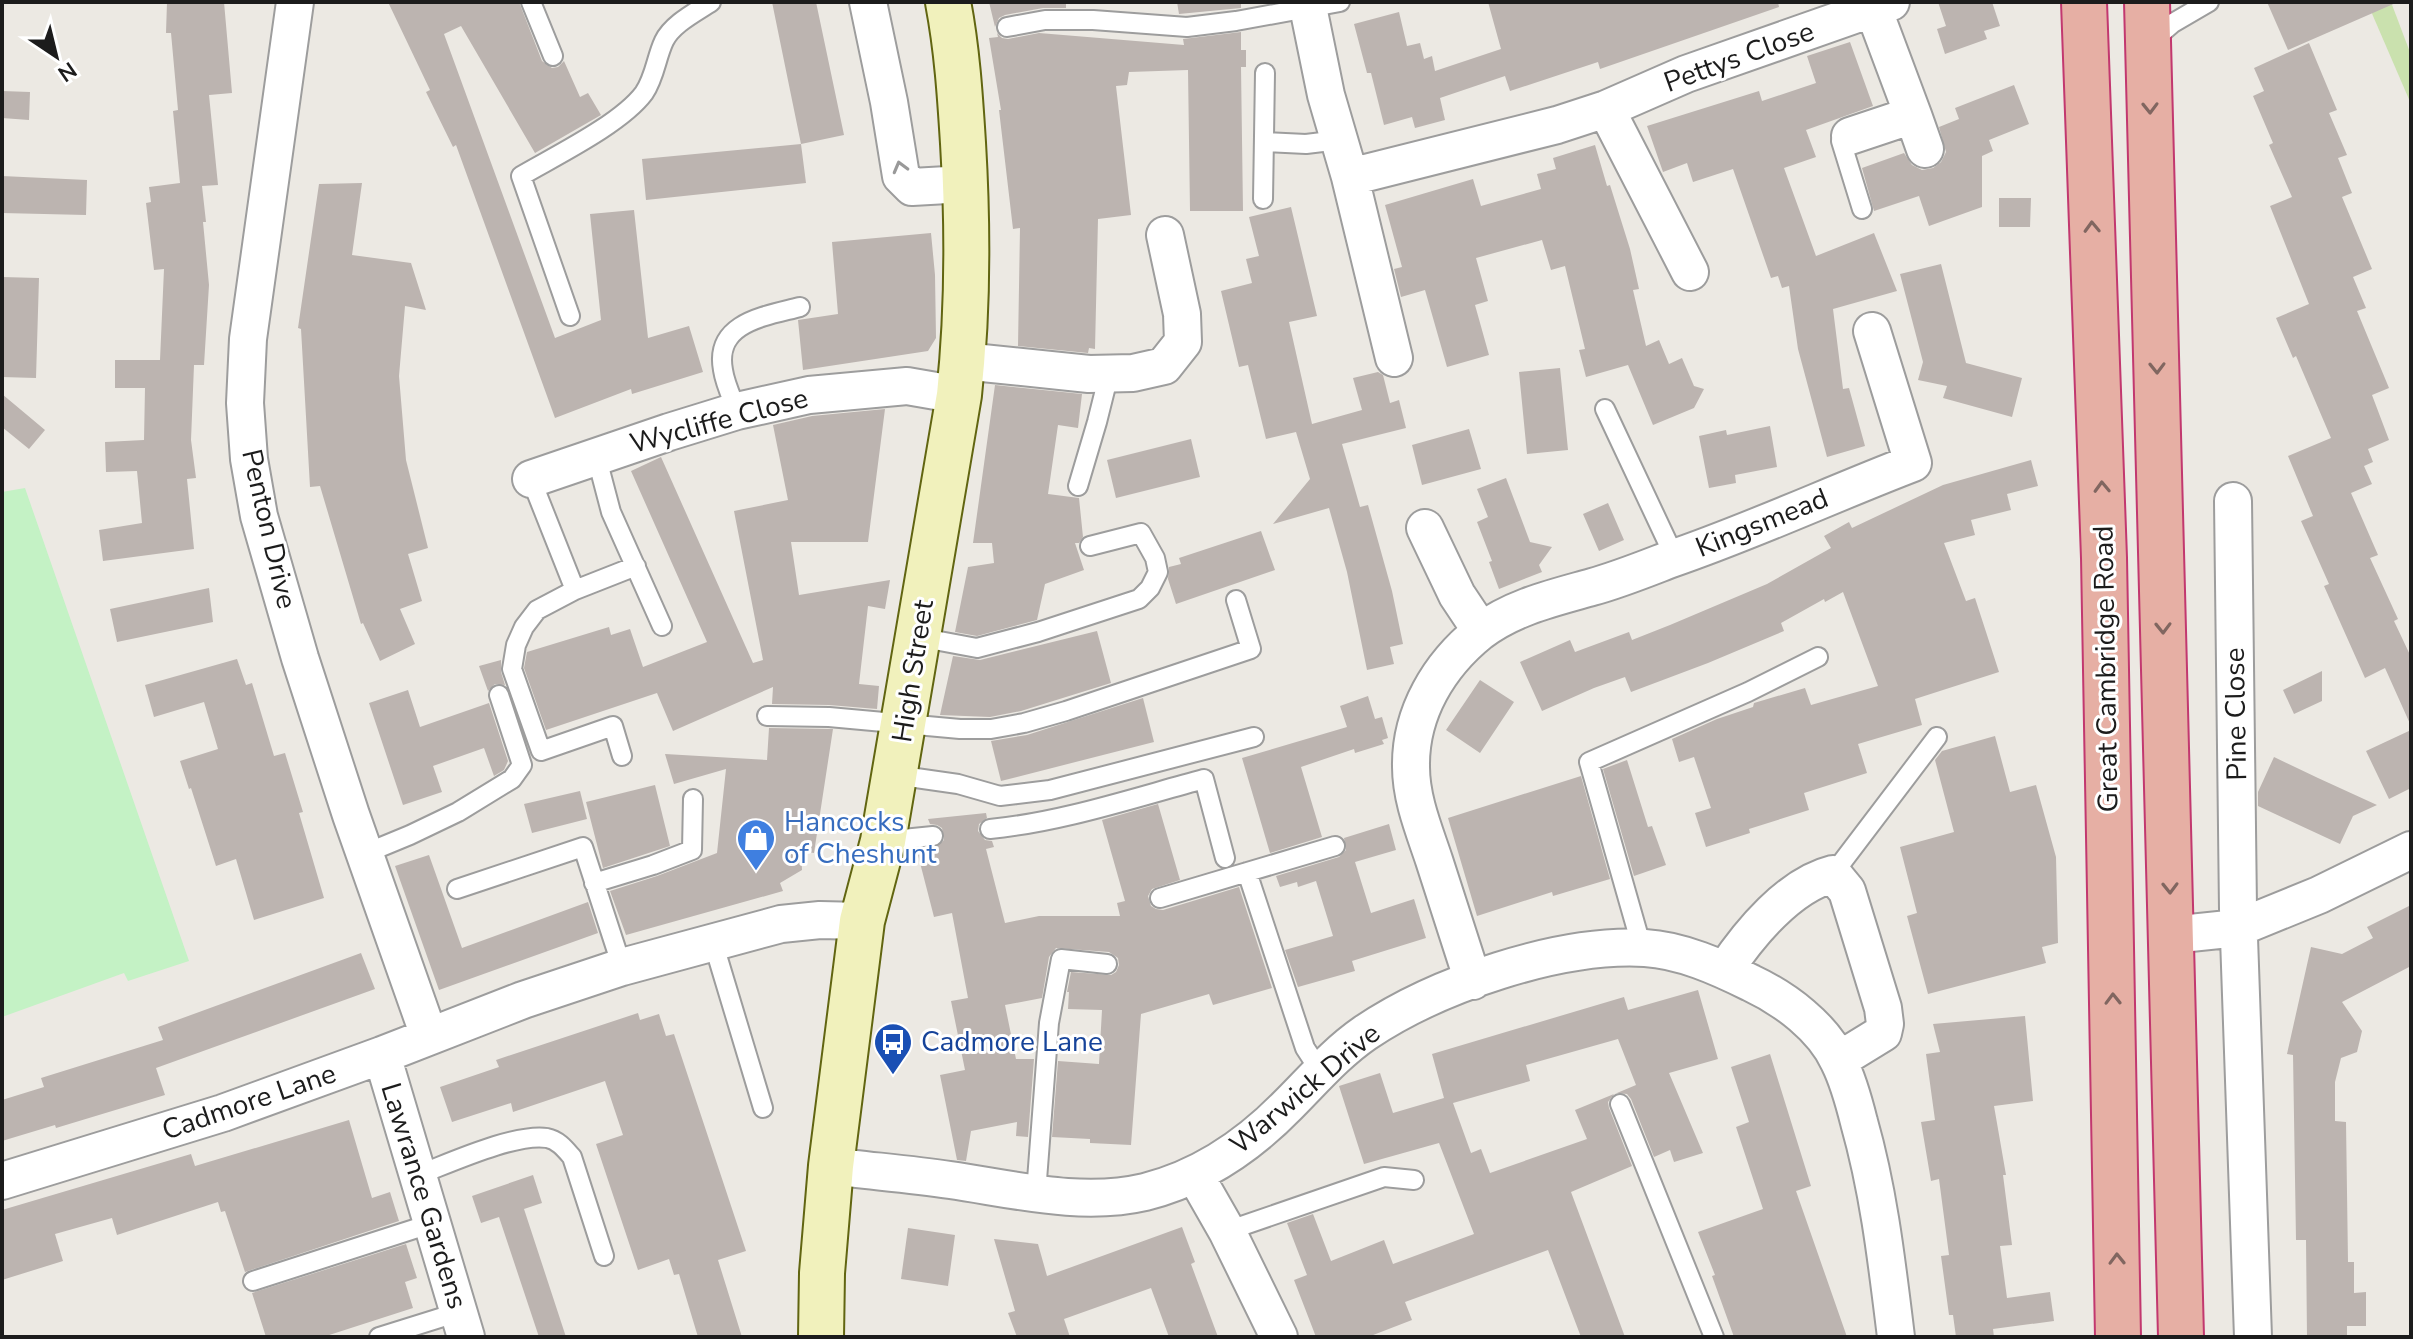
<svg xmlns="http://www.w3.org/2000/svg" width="2413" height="1339" font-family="'Nunito Sans',sans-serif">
<rect width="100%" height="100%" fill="#ece9e3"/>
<path fill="#cae1ae" d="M2367 2H2391L2411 55V104Z"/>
<path fill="#c4f2c5" d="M25 488 189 961 128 981 124 973 2 1017V492Z"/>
<path fill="#bcb4b0" d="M167 2H224L232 93 209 95 218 185 202 186 206 222H203L209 285 204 365H194L191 440 196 478 187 479 194 549 103 561 99 530 142 523 137 471 106 472 105 442 144 440 145 388H115V360H160L164 269 154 270 146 203 151 202 149 187 180 183 173 111 178 110 171 33H166Z
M388 2H519L542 61 552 68 558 67 564 61 580 97 588 93 601 115 535 153 461 26 444 34 555 338 601 320 590 214 634 210 648 338 689 326 703 372 632 394 631 389 555 418 456 145 453 147 426 92 430 90Z
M772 2H816L844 135 801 144Z
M989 2H1066V8H1043L1005 15 999 18 995 27Z
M1177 2H1241V8L1179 14Z
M1488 2H1778L1779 7 1600 69 1598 62 1510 91 1505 76 1440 98 1445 120 1415 128 1412 117 1384 125 1371 73H1367L1354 24 1399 12 1407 46 1420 43 1424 59 1432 56 1435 71 1501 49Z
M1938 2H1992L2000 26 1984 31 1987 39 1945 54 1937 29 1946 26Z
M2267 2H2398L2288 50Z
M1241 32V50H1246V67H1241L1243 211H1190L1188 70 1129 72 1127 85 1116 86 1131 215 1098 219 1095 349 1089 348 1088 353 1018 346 1020 228 1013 229 999 110H1001L989 38 998 37 997 33 1002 38 1008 39 1039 33 1184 45 1183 39Z
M1850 42 1873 106 1806 130 1816 157 1784 168 1816 256 1874 233 1897 291 1833 309 1843 389 1849 388 1865 446 1827 457 1798 349 1789 286 1782 288 1778 276 1771 278 1733 169 1693 182 1687 163 1663 172 1647 126 1759 91 1762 101 1816 83 1807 56Z
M2309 43 2337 110 2329 113 2347 155 2338 158 2352 193 2342 197 2372 269 2353 277 2366 308 2357 311 2389 388 2372 395 2389 440 2368 449 2373 462 2364 466 2372 484 2351 493 2378 555 2370 558 2398 619 2394 621 2411 657V726L2385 668 2365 678 2324 586 2329 584 2301 521 2313 516 2288 456 2331 438 2296 356 2293 358 2276 318 2309 304 2270 206 2292 197 2269 145 2273 143 2253 96 2264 91 2254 68Z
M2014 85 2029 124 1989 140 1993 151 1982 156V207L1929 226 1919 196 1874 211 1862 168 1904 153 1912 165 1922 170 1933 168 1941 162 1946 152 1939 127 1959 119 1955 108Z
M2 91 30 92 29 120 2 118Z
M801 144 806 183 646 200 642 159Z
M1595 145 1607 186 1610 185 1630 249 1639 289 1633 290 1646 346 1659 340 1669 364 1682 358 1694 386 1704 389 1694 408 1653 425 1628 365 1586 377 1579 350 1585 349 1565 266 1551 270 1542 240 1476 258 1488 301 1475 305 1489 355 1447 367 1425 290 1401 297 1394 269 1402 267 1385 205 1473 179 1481 206 1541 189 1537 174 1556 169 1553 158Z
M2 176 87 180 86 215 2 213Z
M362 183 352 255 411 263 426 310 405 306 399 376 406 460 428 548 408 554 422 601 400 609 415 644 380 661 363 623 361 624 320 486 310 487 301 329 298 328 319 184Z
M1999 198H2031L2030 227H1999Z
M1291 207 1317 316 1289 322 1312 424 1362 410 1353 378 1378 372 1383 375 1390 403 1399 400 1406 428 1342 444 1360 507 1368 505 1392 591 1403 644 1390 647 1394 664 1367 670 1347 572 1329 508 1273 524 1310 479 1296 432 1266 439 1248 365 1239 367 1221 291 1252 283 1246 259 1259 256 1249 217Z
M931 233 935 275 936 338 928 351 803 370 798 320 838 314 832 242Z
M1941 264 1966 363 2022 378 2012 417 1943 398 1947 386 1918 380 1923 362 1900 274Z
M2 277 39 278 36 378 2 377Z
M1560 368 1568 450 1527 454 1519 372Z
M995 385 1082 394 1078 428 1058 425 1048 494 1079 498 1083 537 1079 543H1075L1084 570 1045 584 1037 620 977 636 955 632 968 567 994 563 992 543H973Z
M2 394 45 430 29 449 2 427Z
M885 409 868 542H791L799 595 890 580 885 609 868 606 859 684 879 686 877 709 829 705 772 704 773 687 673 731 657 693 546 730 524 668 527 652 609 627 611 635 630 629 643 667 707 642 631 471 661 457 753 663 763 660 734 511 788 500 773 425 812 416Z
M1770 426 1777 467 1735 475 1736 483 1709 488 1699 436 1726 430 1727 435Z
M1469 429 1481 469 1422 485 1412 445Z
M1191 439 1200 477 1116 498 1107 460Z
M2031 460 2038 486 2007 494 2011 510 1971 520 1975 535 1944 543 1966 601 1975 598 1999 672 1915 699 1922 725 1858 744 1867 773 1804 793 1809 810 1749 829 1750 833 1706 847 1695 813 1711 808 1694 757 1679 762 1672 739 1717 719 1753 707 1754 703 1805 688 1811 705 1878 686 1843 592 1825 602 1824 599 1781 623 1784 631 1708 663 1631 692 1625 677 1594 688 1542 711 1520 662 1570 640 1575 652 1629 632 1632 640 1670 625 1767 584 1831 548 1824 536 1849 522 1852 528 1943 485Z
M1506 478 1530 542 1552 547 1539 565 1542 572 1499 589 1489 562 1492 561 1477 522 1488 517 1477 489Z
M1608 503 1624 540 1599 551 1583 514Z
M1261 531 1275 570 1176 604 1168 579 1169 567 1181 564 1179 558Z
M209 588 213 622 117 642 110 609Z
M1097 631 1111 683 1021 711 990 717 940 715 953 656 980 660Z
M237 659 246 685 252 683 274 756 285 753 303 812 299 813 324 898 254 920 236 859 216 866 191 788 189 789 180 761 218 749 204 702 154 717 145 685Z
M501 660V672L505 685 495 684 488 691 479 666Z
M2322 671V701L2294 714 2283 690Z
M1480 680 1514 702 1480 753 1446 730Z
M408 690 420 727 489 703 508 761 504 770 494 776 484 748 433 766 442 792 403 805 369 703Z
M1368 696 1375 719 1382 717 1388 738 1382 740 1384 744 1355 753 1354 749 1301 767 1322 837 1270 853 1242 758 1347 727 1340 706Z
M1143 698 1154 742 1001 781 991 741 1027 735Z
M769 728 833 729 814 853 801 851 802 870 780 883 783 891 626 935 610 891 657 876 717 853 726 769 674 784 665 754 767 760Z
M2411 730V788L2389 799 2366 751Z
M1995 736 2010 792 2036 785 2056 857 2058 943 2042 947 2046 963 1928 994 1907 916 1917 913 1900 847 1954 832 1935 760 1942 751Z
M2274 757 2318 778 2377 805 2353 816 2340 844 2258 806V792Z
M1627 760 1648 827 1652 826 1666 865 1634 876 1603 769Z
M1581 776 1610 879 1553 896 1552 892 1477 916 1448 818Z
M655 785 670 846 603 868 586 802Z
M580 791 587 819 532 833 524 804Z
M1158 804 1180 880 1152 889 1148 896 1151 906 1156 909 1163 910 1239 887 1272 988 1213 1005 1209 994 1141 1014 1131 1145 1090 1143V1139L1052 1137 1058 1061 1099 1064 1102 1010 1068 1009 1069 992H1067L1071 972 1111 975 1116 972 1119 965 1118 958 1109 952 1056 948 1049 957 1042 998 1005 1005 1016 1059H1034L1028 1137 1016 1136 1017 1122 971 1131 966 1161 957 1160 940 1075 965 1070 951 1001 968 998 952 913 934 917 918 855 937 850 936 847 944 840 942 828 937 825 930 824 928 819 986 813 987 818 979 824 978 831 985 840 992 841 994 847 986 849 1005 923 1039 916H1120L1117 903 1125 901 1102 820Z
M1389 824 1396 850 1355 862 1371 913 1414 899 1426 938 1352 961 1355 971 1298 987 1285 950 1333 936 1316 881 1298 887 1297 882 1280 887 1276 876 1339 857 1346 850 1344 838Z
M429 855 462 948 588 902 598 933 439 990 395 866Z
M2411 905V966L2342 1002 2362 1031 2357 1052 2341 1058 2335 1082V1121L2346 1122 2348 1262H2354V1293L2366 1292V1326H2347V1337H2307L2306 1240H2296L2293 1055 2287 1054 2311 947 2342 954 2373 938 2367 927Z
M361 953 375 989 156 1068 165 1095 56 1128 55 1125 2 1141V1100L44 1087 41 1078 163 1040 158 1027Z
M1698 990 1718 1059 1669 1073 1703 1153 1674 1162 1670 1150 1654 1157 1631 1099 1627 1094 1617 1093 1636 1085 1618 1039 1526 1065 1530 1081 1453 1103 1471 1153 1481 1149 1490 1173 1587 1139 1575 1110 1614 1094 1608 1102 1609 1108 1632 1166 1571 1192 1625 1337H1581L1548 1250 1405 1302 1412 1320 1368 1337H1316L1294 1280 1307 1275 1287 1223 1313 1214 1331 1261 1384 1240 1393 1264 1474 1234 1439 1143 1364 1164 1339 1086 1380 1073 1393 1113 1444 1098 1432 1054 1624 997 1628 1010Z
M638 1013 640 1020 659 1014 666 1036 674 1034 746 1251 718 1260 742 1337H698L679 1274 674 1275 669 1259 638 1270 596 1144 623 1135 605 1081 513 1112 511 1103 452 1122 440 1087 499 1067 496 1060Z
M2025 1016 2033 1101 1994 1106 2006 1175H2003L2012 1245 2000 1246 2007 1298 2050 1292 2054 1321 1993 1329 1994 1337H1956L1953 1315H1949L1941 1256 1949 1255 1939 1179 1931 1181 1921 1122 1935 1120 1926 1054 1940 1052 1933 1024Z
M1770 1054 1811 1186 1796 1191 1847 1337H1734L1712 1276 1715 1275 1698 1232 1763 1209 1736 1127 1749 1122 1731 1067Z
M349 1120 372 1198 390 1192 399 1221 245 1272 225 1211 221 1212 218 1202 117 1235 112 1218 55 1234 63 1261 2 1280V1210L191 1154 195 1166Z
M533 1175 542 1203 524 1209 566 1337H539L499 1217 481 1223 472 1196Z
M1182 1227 1195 1262 1191 1264 1218 1337H1169L1151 1288 1064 1319 1070 1337H1017L1008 1313 1015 1311 994 1239 1038 1244 1047 1276Z
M908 1228 955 1235 948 1286 901 1279Z
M406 1244 417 1278 405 1282 413 1308 323 1337H266L252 1293Z"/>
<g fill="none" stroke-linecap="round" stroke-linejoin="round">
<g stroke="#9d9d9d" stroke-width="22">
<path id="service" d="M531 2 553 56
M1007 27 1045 20H1093L1187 27 1236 21 1340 2
M2152 41 2173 23 2209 2
M1850 136 1841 141 1862 209
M1265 142 1306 144 1339 140
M1263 199 1265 73
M570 316 521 176C555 156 621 124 644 93 655 77 656 58 664 41 672 24 696 12 711 2
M1605 409 1675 558
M737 411C732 398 725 384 723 370 714 322 766 316 800 307
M596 455 611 512 662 626
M531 479 575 590 537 610 524 627 516 645 512 669 541 751 613 726 622 756
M1078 486 1097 422 1109 374
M575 590 636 566
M918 637 977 648 1038 632 1139 599 1150 588 1158 572 1155 558 1141 533 1090 546
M767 716 829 717 960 729H991L1024 723 1066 711 1251 649 1236 600
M895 775 958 784 1000 796 1050 790 1254 737
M990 829C1062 822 1133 798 1204 779L1225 858
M883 841 933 836
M364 854 410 835 458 812 512 779 522 765 499 695
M1247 872 1305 1048 1320 1071
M1833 874 1937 737
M594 883 653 865 692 850 693 799
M457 889 583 847 622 967
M1160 898 1335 846
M713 942 763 1108
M1642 948 1589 762 1748 692 1818 657
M1620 1104 1714 1337
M418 1175C450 1163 515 1133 547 1138 558 1140 565 1149 572 1157L604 1256
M1036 1193 1049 1023 1061 959 1107 964
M1227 1231 1384 1177 1414 1180
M253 1281 433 1223
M379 1337 459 1312"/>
</g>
<g stroke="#9d9d9d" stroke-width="40">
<path id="minor" d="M295 2 248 339 245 403 249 459 259 516 300 658 351 815 429 1036
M868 2 889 102 901 176 912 187 965 184
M1307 2 1326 95 1350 177 1394 358
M1873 8 1913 115
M1606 109 1690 272
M1850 136 1913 115 1925 149
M1350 177 1557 125 1606 109 1686 74 1891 2
M963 361 1089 374 1133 373 1164 366 1183 342 1182 314 1165 235
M531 479 669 432 737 411 809 395 907 386 959 395
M2233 501 2238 909 2253 1337
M1425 528 1457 595 1481 631
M2171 935 2238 928 2319 895 2411 850
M1725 970C1749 934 1789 885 1833 874L1847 891 1883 1008 1885 1024 1883 1033 1839 1060
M1473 981C1460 941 1447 900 1434 860 1424 830 1411 799 1411 767 1410 713 1439 665 1480 632 1513 607 1553 598 1592 587 1618 580 1645 569 1671 559 1753 531 1832 494 1913 463L1872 331
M382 1055 466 1337
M831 1166C870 1171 910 1174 950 1180 1013 1189 1081 1207 1145 1192 1201 1178 1249 1145 1288 1105 1313 1080 1336 1053 1365 1033 1436 985 1559 943 1645 948 1681 950 1719 967 1751 983 1785 999 1823 1027 1839 1062 1848 1080 1854 1102 1859 1122 1879 1192 1887 1264 1896 1337
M1195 1175 1227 1231 1279 1337
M2 1181 223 1113 382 1055 523 1000 622 967 781 924 820 920 862 921"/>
</g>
<g stroke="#616511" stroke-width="48">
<path id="secondary" d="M821 1337 822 1273 831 1166 862 921 883 841 959 395C968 312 968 227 963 143 960 95 957 49 948 2"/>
</g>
<g stroke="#c2386f" stroke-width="48">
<path id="trunk" d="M2084 2 2104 558 2118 1337
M2147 2 2181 1337"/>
</g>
<use href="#service" stroke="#fff" stroke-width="18"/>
<use href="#minor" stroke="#fff" stroke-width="36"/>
<use href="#secondary" stroke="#f1f1bc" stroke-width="44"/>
<use href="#trunk" stroke="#e6afa4" stroke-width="44"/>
</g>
<defs><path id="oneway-chevron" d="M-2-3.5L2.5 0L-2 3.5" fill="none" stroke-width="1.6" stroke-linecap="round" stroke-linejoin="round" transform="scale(2)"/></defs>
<g stroke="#816660">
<use href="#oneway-chevron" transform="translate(2150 108) rotate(89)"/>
<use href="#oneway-chevron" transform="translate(2092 227) rotate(-92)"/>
<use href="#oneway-chevron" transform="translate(2157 368) rotate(89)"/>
<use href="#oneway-chevron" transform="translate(2102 487) rotate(-92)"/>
<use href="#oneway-chevron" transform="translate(2163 628) rotate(89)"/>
<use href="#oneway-chevron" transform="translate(2170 888) rotate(89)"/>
<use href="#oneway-chevron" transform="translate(2113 999) rotate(-91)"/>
<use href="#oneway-chevron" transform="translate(2117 1259) rotate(-91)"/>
</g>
<use stroke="#999" href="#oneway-chevron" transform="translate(900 167) rotate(-105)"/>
<defs>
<g id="shop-pin" transform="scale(2)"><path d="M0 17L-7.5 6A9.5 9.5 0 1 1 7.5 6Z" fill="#3f7fe0" stroke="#fff"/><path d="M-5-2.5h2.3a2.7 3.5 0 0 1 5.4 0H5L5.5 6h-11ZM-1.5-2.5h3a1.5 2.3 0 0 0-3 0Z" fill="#fff"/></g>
<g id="bus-pin" transform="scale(2)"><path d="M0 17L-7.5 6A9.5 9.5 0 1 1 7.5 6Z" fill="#1a4fb4" stroke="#fff"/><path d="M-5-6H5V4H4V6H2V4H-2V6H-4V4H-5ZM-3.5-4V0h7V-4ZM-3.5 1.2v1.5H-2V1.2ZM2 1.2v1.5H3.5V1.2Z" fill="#fff"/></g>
</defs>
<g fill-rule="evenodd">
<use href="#shop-pin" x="756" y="838"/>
<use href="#bus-pin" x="893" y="1042"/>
</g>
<g text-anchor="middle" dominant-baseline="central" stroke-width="6" stroke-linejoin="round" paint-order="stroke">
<g font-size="28" fill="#1c1c1c" stroke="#fff">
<text transform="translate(1739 57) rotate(-20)">Pettys Close</text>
<text transform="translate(719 421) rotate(-15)">Wycliffe Close</text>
<text transform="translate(1762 523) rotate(-22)">Kingsmead</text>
<text transform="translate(269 529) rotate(77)">Penton Drive</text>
<text transform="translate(2106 669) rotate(-91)">Great Cambridge Road</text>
<text transform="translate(913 671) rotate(-81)">High Street</text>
<text transform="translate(2236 714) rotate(-91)">Pine Close</text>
<text transform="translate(1305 1089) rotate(-40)">Warwick Drive</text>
<text transform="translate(249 1102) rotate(-19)">Cadmore Lane</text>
<text transform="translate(424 1196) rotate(73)">Lawrance Gardens</text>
</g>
<g font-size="28" fill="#366cbe" stroke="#fff" text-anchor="start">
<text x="784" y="822">Hancocks<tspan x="784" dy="32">of Cheshunt</tspan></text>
</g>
<g font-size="28" fill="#164399" stroke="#fff" text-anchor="start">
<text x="921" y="1042">Cadmore Lane</text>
</g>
</g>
<rect width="2413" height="1339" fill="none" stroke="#1c1c1c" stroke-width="8"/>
<g transform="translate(56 56) rotate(145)" stroke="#ffffff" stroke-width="6" paint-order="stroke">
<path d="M0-6L14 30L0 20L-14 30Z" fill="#1c1c1c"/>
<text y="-12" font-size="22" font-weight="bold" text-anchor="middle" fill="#1c1c1c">N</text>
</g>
</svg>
